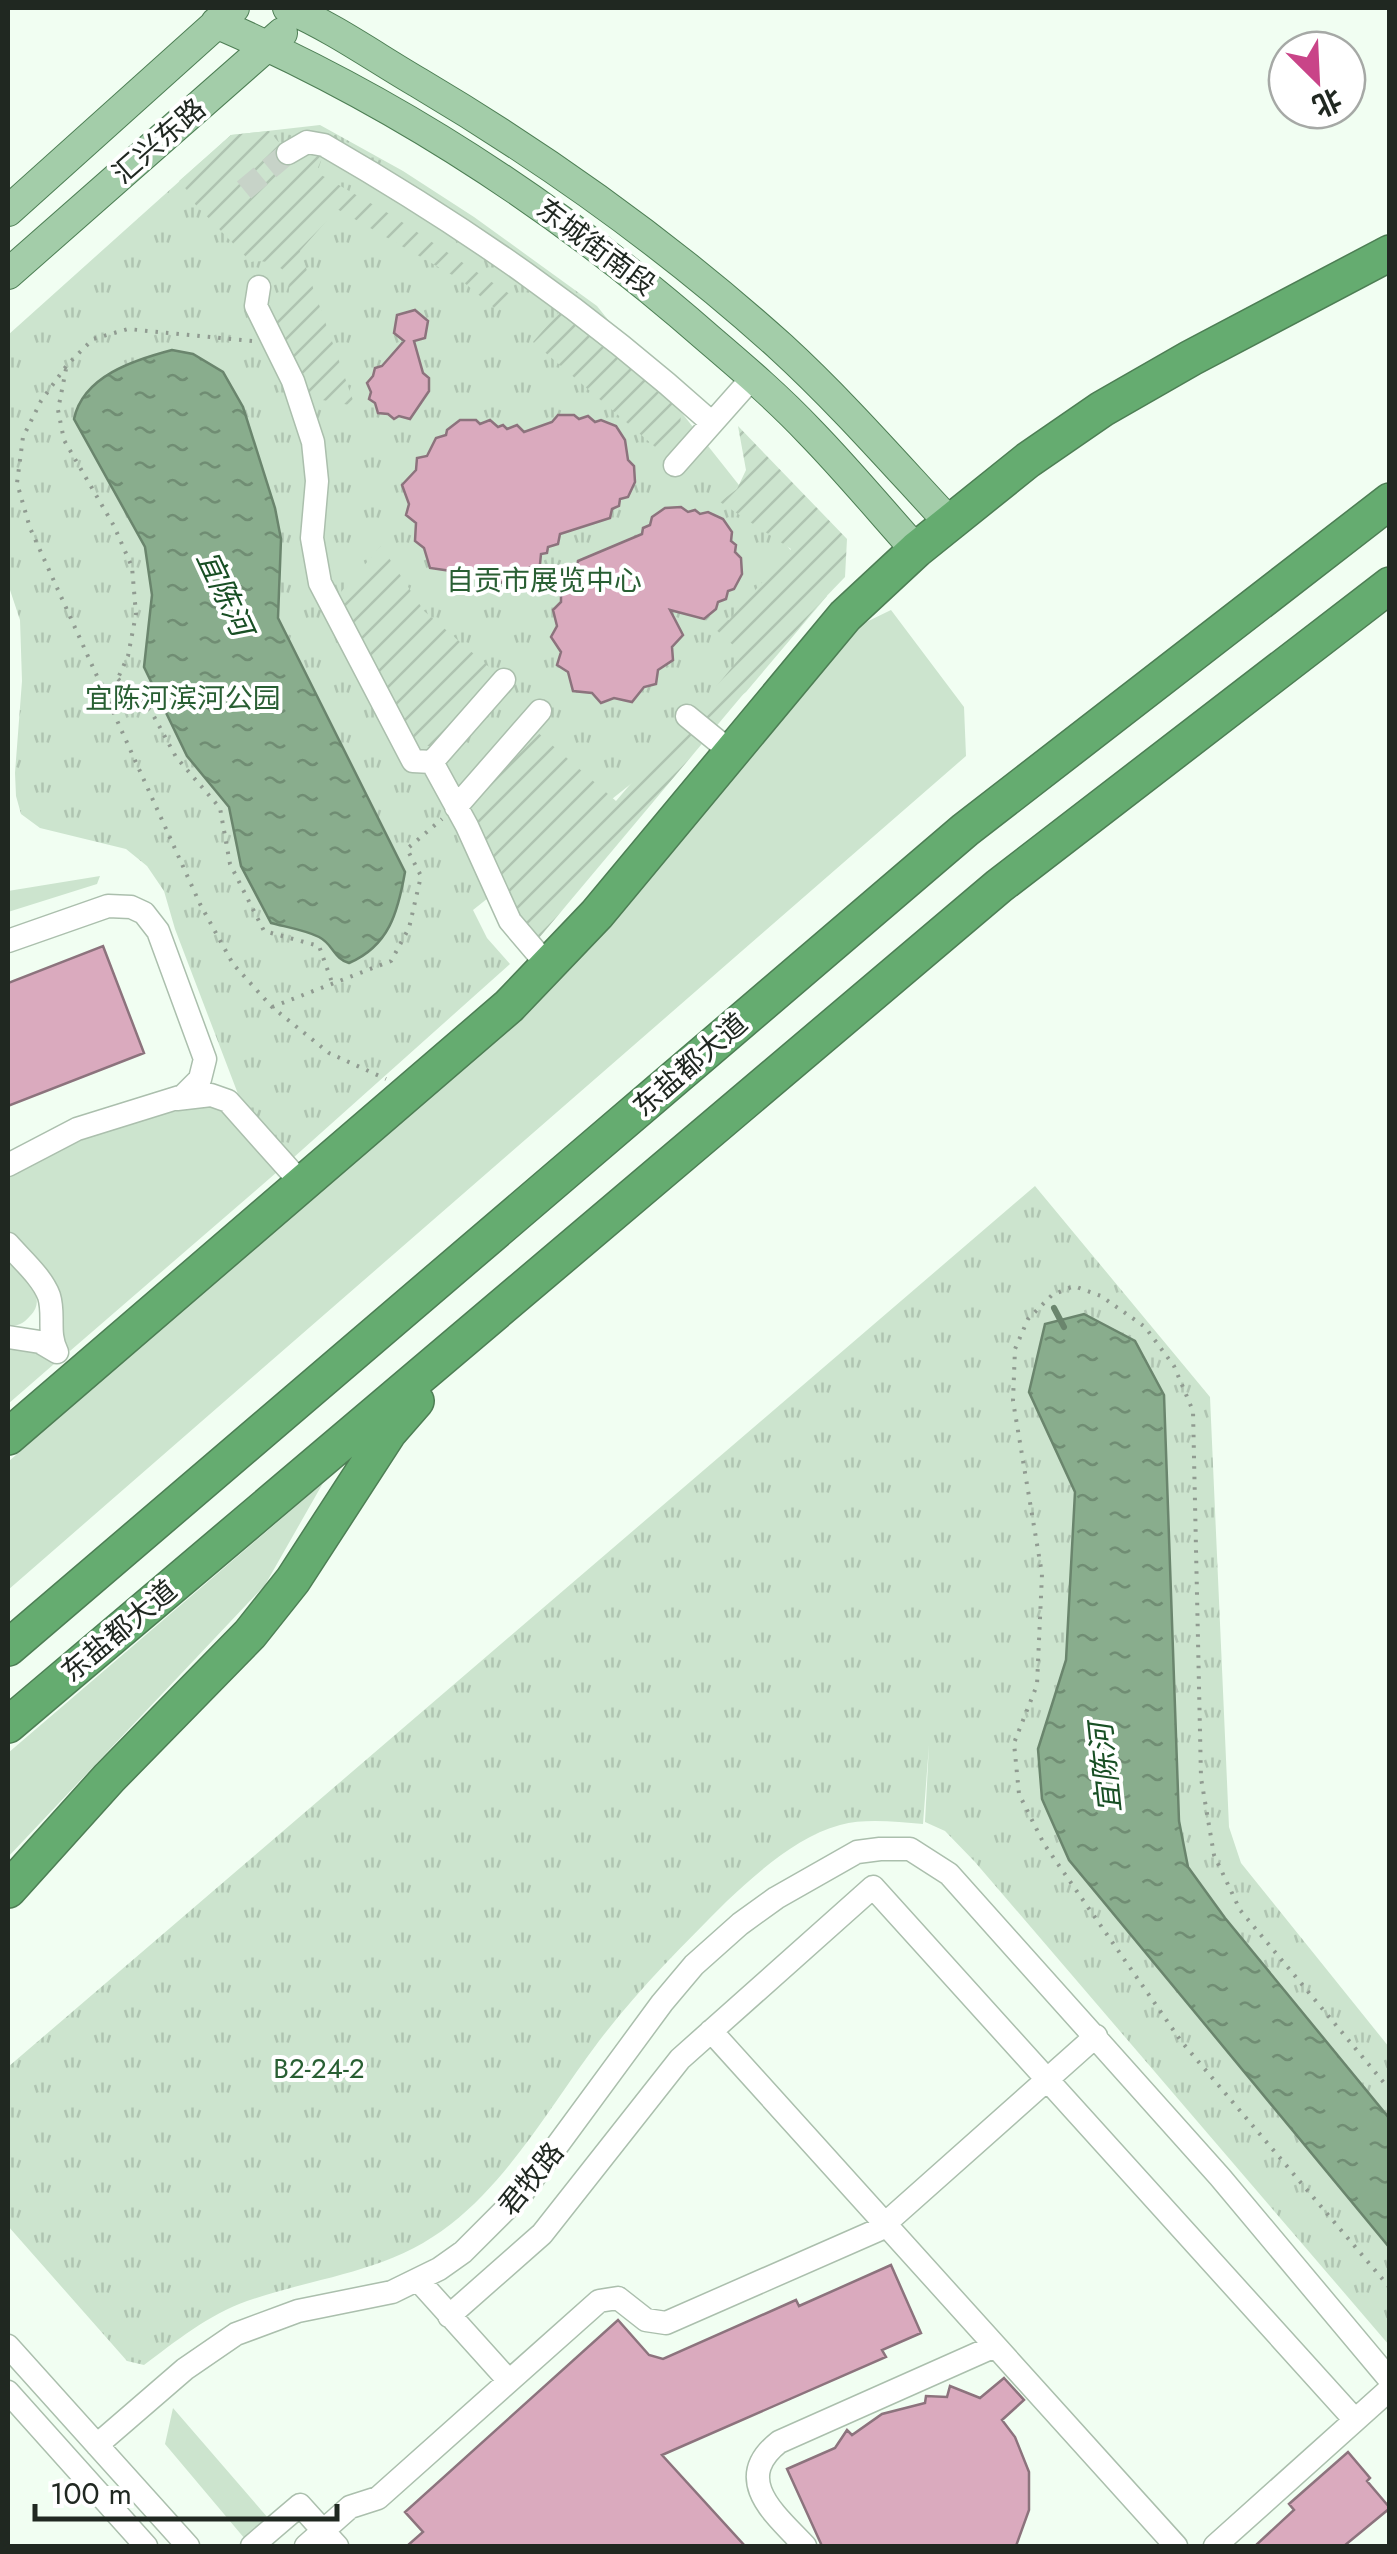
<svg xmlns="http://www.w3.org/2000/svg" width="1397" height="2554" font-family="Jost,'Noto Sans SC',sans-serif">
<defs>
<pattern id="park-tufts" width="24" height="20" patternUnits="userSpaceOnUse" patternTransform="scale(2.5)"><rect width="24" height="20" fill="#cce4ce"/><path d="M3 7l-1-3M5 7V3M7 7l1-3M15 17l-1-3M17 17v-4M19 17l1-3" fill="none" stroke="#afc4b1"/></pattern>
<pattern id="garden-furrows" width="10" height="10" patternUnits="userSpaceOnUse" patternTransform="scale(2.5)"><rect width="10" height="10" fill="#cce4ce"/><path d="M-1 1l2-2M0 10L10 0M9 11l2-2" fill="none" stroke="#afc4b1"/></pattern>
<pattern id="water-ripples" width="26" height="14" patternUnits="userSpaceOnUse" patternTransform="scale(2.5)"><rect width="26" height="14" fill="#89ad8d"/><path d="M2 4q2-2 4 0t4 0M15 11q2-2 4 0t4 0" fill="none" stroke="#708d73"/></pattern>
</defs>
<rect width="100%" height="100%" fill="#f1fef2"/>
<path fill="#cce4ce" d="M891 610 964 707 966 756 8 1590V1462L496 1034 856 627Z
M100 876 97 884 8 912V891Z
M210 1105 220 1109 277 1172 70 1351 61 1341 56 1287 8 1230V1178C70 1140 137 1116 210 1105Z
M8 1259C21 1274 50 1296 30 1316 23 1324 18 1326 8 1326Z
M8 1348 42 1352 54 1364 8 1404Z
M323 1483 265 1585 8 1857V1753Z
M173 2408 268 2518 245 2539 165 2444Z"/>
<path fill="url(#park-tufts)" d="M320 125 403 171 474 217 597 306 827 596 746 692 473 910 487 938 510 964 293 1158 238 1094 175 929 164 891 147 866 126 849 40 828 21 814 16 796 15 773 22 681 20 620 8 584V335L231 135Z
M1035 1186 1210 1397 1229 1827 1241 1863 1389 2047V2345L975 1862 945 1831 925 1822 929 1745 923 1824C896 1822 866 1818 840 1825 798 1836 758 1872 727 1901 682 1946 638 1990 599 2041 553 2102 512 2176 451 2224 389 2273 319 2276 247 2301 208 2315 176 2341 144 2365L127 2361 8 2226V2067Z"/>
<path fill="url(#garden-furrows)" d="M269 131 295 161 311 152 323 156 316 172 393 216 511 295 498 311 461 280 337 209 300 251 355 406 306 397 273 316C278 309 286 304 288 295 295 270 272 258 251 262L195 204 193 197 179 181 231 135Z
M561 310 642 375 681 412 680 430 661 452 533 342Z
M738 426 847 539 845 577 818 605 714 729 703 720 701 705 743 654 704 619 707 616 729 620 791 549 720 502 737 489 746 470Z
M381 546 424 611 496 673 430 746H416L334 600Z
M684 728 691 729 706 739 539 938 517 915 473 817 475 801 536 731 616 801 675 732Z"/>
<path fill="url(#water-ripples)" stroke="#6a856d" stroke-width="2.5" d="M172 350 193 354 223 372 243 407 275 508 281 539 278 618 405 872C398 912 389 946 349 963 334 959 333 944 319 937 305 930 286 927 271 923L241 866 229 807 187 756 144 667 152 595 145 547 74 419C83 376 134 360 172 350Z
M1084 1314 1135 1341 1164 1395 1179 1821 1188 1867 1225 1918 1389 2118V2247L1069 1860 1042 1799 1038 1749 1066 1660 1075 1492 1029 1392 1045 1324Z"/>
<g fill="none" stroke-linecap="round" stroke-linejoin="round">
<path stroke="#6a856d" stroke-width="6" d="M1054 1308 1064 1327"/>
</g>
<path fill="#daaabe" stroke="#8c737d" stroke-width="2.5" d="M415 310 428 321 425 338 414 341 423 373 429 378V391L410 419 399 416 394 419 388 414 378 413 375 403 369 399 371 392 367 383 373 376 375 368 382 366 404 341 394 333 397 315Z
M558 415H574L579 419 588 416 595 422 601 420 616 426 625 440 628 460 634 466 635 482 628 497 620 499 619 506 612 509 610 518 560 534 558 544 548 547 547 553 541 554 540 564 529 568V574L522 576 516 584 506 581 500 583 496 580 485 584 478 576 469 575 459 579 451 571 430 568 424 548 415 541 416 523 406 515 409 504 402 485 416 470 417 458 427 456 436 438 446 435 447 430 460 420H476L480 424 490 420 498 427 503 425 507 429 517 425 524 432 552 422Z
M681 507 688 512 695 510 700 514 708 512 723 519 732 532 731 541 736 545 735 552 741 558 742 574 734 589 728 591 726 599 718 602 716 609 704 619 670 610 683 635 672 647 673 660 658 670 656 684 644 687 632 702 614 698 601 703 592 693 573 691 568 672 557 665 561 652 551 637 557 626 553 610 561 602V584L576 574 578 561 642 534 643 528 650 525 652 517 665 508Z
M103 946 144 1053 8 1106V983Z
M891 2265 921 2333 882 2350 886 2357 662 2455 745 2546H407L423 2532 405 2512 618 2320 649 2355 663 2359 796 2300 799 2306Z
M1004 2378 1024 2400 1002 2420 1015 2437 1029 2472V2510L1016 2546H822L787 2469 835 2448 847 2430 852 2435 882 2414 925 2403 926 2396 947 2397 950 2386 980 2398Z
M1348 2452 1370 2478 1367 2481 1390 2508 1344 2546H1255L1294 2510 1289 2504Z"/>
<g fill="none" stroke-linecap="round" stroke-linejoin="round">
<path stroke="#c7d3c8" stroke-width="22" stroke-dasharray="22 11" stroke-linecap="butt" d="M244 190 288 153"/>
<g stroke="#abbfad" stroke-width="25">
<path id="minor" d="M288 153 307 142 324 145C466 227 590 313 712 423
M259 287 256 306 293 381 313 442 317 481 312 538 320 583 413 761 432 762 504 680
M675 465 753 377
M687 716 731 752
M432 762 467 826 510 921 549 967
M456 807 540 711
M8 941 108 906 131 907 144 913 158 931 205 1059 200 1079 183 1096 77 1129 8 1165
M177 1099 211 1095 228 1101 303 1185
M8 1244C21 1259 42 1277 49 1296 55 1315 47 1333 57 1352L40 1342 8 1337
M711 2031 1176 2546
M418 2280 509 2381
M449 2316 542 2234 680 2059 873 1887 1355 2420
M8 2346 188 2546
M8 2392 146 2546
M97 2445 185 2369 236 2334 298 2311 392 2292 439 2269 463 2252 523 2192 662 2003 694 1965 740 1924 776 1898 857 1852 880 1849H910L949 1874 1220 2177 1390 2380
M252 2546 300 2505 337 2546
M306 2546 350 2507 378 2498 599 2301 618 2298 646 2320 666 2323 878 2230 1096 2036
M805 2546C776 2515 731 2480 779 2442L995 2346
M1215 2546 1390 2389"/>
</g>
<g stroke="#4d7e54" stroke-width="32">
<path id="major" d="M288 8C334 28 376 58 419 83 549 160 669 246 781 347 841 402 894 463 949 522
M216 23C396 101 562 210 710 340 744 369 779 399 810 432 847 470 881 511 916 550
M8 211 234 8
M8 274 282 33"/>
</g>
<g stroke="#4d7e54" stroke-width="38">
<path id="highway" d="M8 1437 509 1006 597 914 845 616 916 550 1028 460 1102 409 1191 358 1390 253
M8 1648 965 830 1390 501
M8 1725 999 886 1390 585
M8 1890 109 1778 250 1634 293 1580 389 1432 416 1401"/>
</g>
<path stroke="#909b91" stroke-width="4" stroke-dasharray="2.5 8" stroke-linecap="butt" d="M252 341 128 329 93 339 67 365 41 401 23 437 17 483 30 528 200 904 233 964 272 1007 329 1053 386 1079
M66 369 58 410 64 440 114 526 132 567 136 614 128 656 108 700
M118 679 151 711 176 757 220 808 230 864 264 931 319 946 333 985
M272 1007 391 961 409 928 421 876 407 849 442 819
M1390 2090 1240 1910 1214 1855 1201 1778 1193 1411 1174 1366 1145 1327 1101 1296 1074 1286 1052 1295 1028 1319 1015 1349 1013 1401 1042 1574 1037 1685 1014 1743 1019 1794 1044 1844 1181 2041 1390 2288"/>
<use href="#minor" stroke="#fff" stroke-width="22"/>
<use href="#major" stroke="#a3cda9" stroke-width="30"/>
<use href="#highway" stroke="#65ac70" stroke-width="35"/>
</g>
<g text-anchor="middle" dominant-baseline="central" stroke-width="8" stroke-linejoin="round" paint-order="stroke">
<g font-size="28" fill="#202821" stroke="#fff">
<text transform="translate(159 141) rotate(-41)">汇兴东路</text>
<text transform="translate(596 247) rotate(37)">东城街南段</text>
<text transform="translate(690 1065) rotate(-41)">东盐都大道</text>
<text transform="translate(119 1631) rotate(-40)">东盐都大道</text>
<text transform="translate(531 2179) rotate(-51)">君牧路</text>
</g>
<g font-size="28" fill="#295f33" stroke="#fff">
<text x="544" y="580">自贡市展览中心</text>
<text x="183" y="698">宜陈河滨河公园</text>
<text x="319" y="2068">B2-24-2</text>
</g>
<g font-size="30" font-style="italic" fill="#184f24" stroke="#fff">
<text transform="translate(225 593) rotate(65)">宜陈河</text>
<text transform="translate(1105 1768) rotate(-96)">宜陈河</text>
</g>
</g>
<rect width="1397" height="2554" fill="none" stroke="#202821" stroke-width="20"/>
<g transform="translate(1317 80) rotate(156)"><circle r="48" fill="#ffffff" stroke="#a6a9a6" stroke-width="2.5"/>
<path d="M0-8L18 38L0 25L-18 38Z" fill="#c94488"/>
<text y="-15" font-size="28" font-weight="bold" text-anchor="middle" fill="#202821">北</text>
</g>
<path d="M35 2504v15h302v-15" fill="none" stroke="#202821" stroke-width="5"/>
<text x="50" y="2504" font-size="30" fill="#202821" stroke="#ffffff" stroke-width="8" paint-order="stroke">100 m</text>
</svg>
